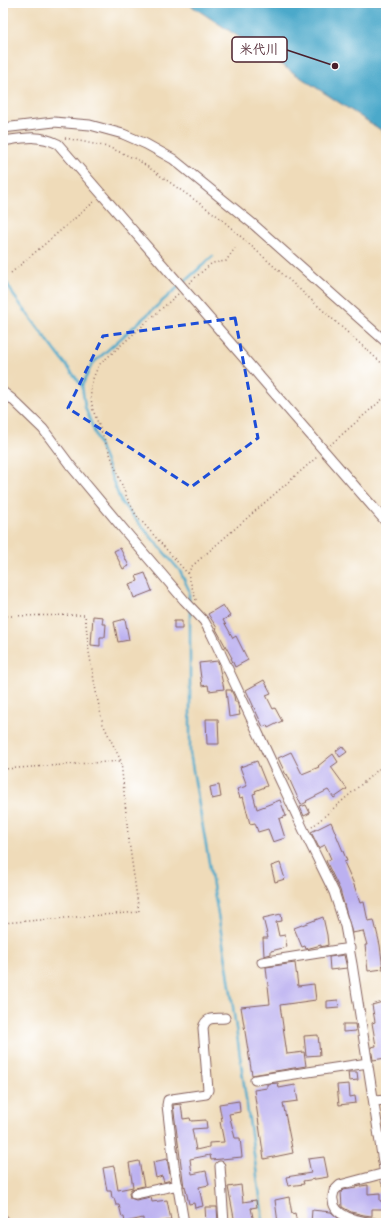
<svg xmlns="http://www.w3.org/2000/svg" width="389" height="1226" font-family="'Patrick Hand','Klee One',sans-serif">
<rect width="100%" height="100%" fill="#fff"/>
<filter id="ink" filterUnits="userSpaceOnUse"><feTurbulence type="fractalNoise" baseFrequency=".025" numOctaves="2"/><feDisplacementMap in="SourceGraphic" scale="8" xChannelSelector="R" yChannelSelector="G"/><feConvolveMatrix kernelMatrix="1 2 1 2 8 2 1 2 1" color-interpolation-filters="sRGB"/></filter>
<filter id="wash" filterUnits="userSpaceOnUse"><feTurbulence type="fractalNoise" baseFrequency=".012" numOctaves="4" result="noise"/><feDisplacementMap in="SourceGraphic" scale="16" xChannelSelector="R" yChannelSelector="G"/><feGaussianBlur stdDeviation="0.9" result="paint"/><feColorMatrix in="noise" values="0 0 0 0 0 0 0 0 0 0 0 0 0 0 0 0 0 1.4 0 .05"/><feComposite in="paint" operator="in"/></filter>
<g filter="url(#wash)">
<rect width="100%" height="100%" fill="#efdbb9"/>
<path fill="#4ba9ca" stroke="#4a647a" d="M187 3H386V134L381 130Z"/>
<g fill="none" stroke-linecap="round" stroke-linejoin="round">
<path stroke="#4ba9ca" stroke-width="2.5" d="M3 276 14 296 82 386
M189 601V590L180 571 121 502 85 407 82 386 92 364 213 256
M190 610V753L228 972 262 1211V1223"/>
</g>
<g id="blocks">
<path fill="#bcb1f0" d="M120 548 129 566 123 569 114 551Z
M145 573 152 591 134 598 129 584 138 581 136 576Z
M223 605 230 616 223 620 233 638 236 636 248 660 235 667 231 658H232L216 629 217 628 208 614Z
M93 616 103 617 102 624H106L105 637H100V646L91 645Z
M125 619 129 640 118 642 114 622Z
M174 621H182V629H174Z
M218 661 224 689 209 691 208 685 202 686 199 663Z
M264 680 271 693 266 695 273 709 275 708 282 721 268 728 267 725 263 727 246 690Z
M226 690H231L234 696 235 702H237L238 705 240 715 229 717Z
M206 719H218L219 744H207Z
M342 746 347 752 340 757 336 751Z
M291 752 302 774 319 767 318 766 333 754 338 762 331 767 347 789 334 798 328 790 306 801 307 802 301 805 287 774 286 775 278 758Z
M257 761 267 786 255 791 256 793 253 794 257 809 280 800 286 816 279 819 285 838 273 842 268 829 258 832 255 823 250 824 243 797 240 798 237 789 247 786 240 767Z
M219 785 221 797 212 799 210 787Z
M306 805 310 813 304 816 300 807Z
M331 822 347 861 344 862 353 882 360 903 364 902 368 921 374 920 380 945 383 969 368 971 365 945H367L363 931 352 933 340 890 326 861 331 859 325 845 319 848 311 832Z
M280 863 285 879 275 882 271 866Z
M281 914 282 921 276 922 279 936 285 935 287 947 271 951V954L264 956 263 938H268L263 918Z
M323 917 327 935 328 945 321 947V945L306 949 305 946 302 947 294 928Z
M344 955 347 968 330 970 329 957Z
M295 963 298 986 314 984 316 1000 280 1005 287 1054 304 1052 306 1066 252 1075 241 1007 270 1004 266 967Z
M338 1000 339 1007 327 1008V1001Z
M386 1001V1058L373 1060 371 1047 376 1046 372 1023 375 1022 372 1005Z
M343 1024H355L356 1031 343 1032Z
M318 1035 320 1055 306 1056 304 1036Z
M348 1072H357L358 1080 349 1081Z
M278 1083 279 1088 295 1085 298 1101 283 1103 293 1153 264 1159 254 1090 267 1088V1084Z
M349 1084 350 1097 355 1096 356 1103 339 1105 337 1085Z
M239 1101 240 1112 229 1114 235 1138H240L242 1157 211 1160 210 1155 190 1159 192 1174 206 1171 209 1185 199 1187 203 1206 195 1208 194 1203 189 1204 185 1186 184 1187 173 1105 181 1104 183 1119 190 1118 191 1121 206 1120 207 1128 192 1129 196 1150 209 1147V1143L224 1142 220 1122 222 1121 219 1104Z
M324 1157 328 1177 303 1181 304 1184 288 1186 286 1177 311 1173 308 1159Z
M167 1159 171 1180 164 1182 162 1176 156 1178 153 1162Z
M139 1161 144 1186 131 1189 129 1193 130 1198 136 1200 151 1197 152 1202 167 1200 171 1220 156 1223H143V1218L125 1222 124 1217H122L119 1205H116L114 1198H112L111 1191H107L103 1168 114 1166 118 1190 133 1187 129 1163Z
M241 1185 243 1202 256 1200 257 1207 251 1208 254 1222 235 1223 228 1187Z
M368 1185V1194L380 1193V1201H382L383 1209H372V1216L364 1215 351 1212 342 1207 341 1192 343 1190 356 1188V1187L361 1186Z
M289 1197 292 1214 295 1213 297 1223H278L275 1200Z
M205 1207H217L218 1223H206Z
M312 1210 331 1212 339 1219 346 1223H311Z"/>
</g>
</g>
<g filter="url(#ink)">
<use href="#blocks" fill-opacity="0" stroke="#84615d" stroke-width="1"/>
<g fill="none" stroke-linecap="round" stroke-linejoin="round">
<g stroke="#84615d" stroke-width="11">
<path id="minor" d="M3 128 54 122 90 125 123 134 146 144 173 159 253 224 386 342
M3 141C23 138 39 134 58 144L386 522
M3 392 12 399 43 429 70 465 125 531 184 600 204 621 212 635 305 833 334 892 345 926 352 964 386 1181
M262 962 350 948
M255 1080 368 1063
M374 1101 386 1100
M220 1166 224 1223
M135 1194 178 1185
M3 1219 6 1223
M184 1223 174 1165 167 1105 168 1100 172 1099 206 1094 208 1090 203 1028C206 1016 214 1019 225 1018
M374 1223C360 1221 334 1218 333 1200 332 1197 334 1193 334 1191L340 1185 385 1173"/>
</g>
<path stroke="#84615d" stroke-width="1.5" stroke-dasharray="1 3" stroke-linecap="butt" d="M65 138 108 147 138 160 219 217 386 367
M11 273 95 201
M189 283 212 263 226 261 235 248
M178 294 100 364C90 381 89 391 93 410L127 498 136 515 188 574
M330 445 386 396
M196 600 188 574 191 567 317 457
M3 616 85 615 89 652 97 697 103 724 121 761 128 834 139 912 3 923
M3 769 121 761
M312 827 386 763"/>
<use href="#minor" stroke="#fff" stroke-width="9"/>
</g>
</g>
<path fill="none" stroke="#1d4ed8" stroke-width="3" stroke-dasharray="8 5" stroke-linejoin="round" d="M235 318 258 438 191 487 68 408 103 336Z"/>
<path fill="none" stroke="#4a1f2b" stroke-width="1.5" d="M335 66L287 50"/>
<circle fill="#4a1f2b" stroke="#fff" stroke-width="1.5" cx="335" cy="66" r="4"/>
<rect fill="#fff" stroke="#4a1f2b" stroke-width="1.5" x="232" y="37" width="55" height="25" rx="4"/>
<g font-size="13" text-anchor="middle" font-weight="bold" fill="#4a1f2b">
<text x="259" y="54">米代川</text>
</g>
<rect width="389" height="1226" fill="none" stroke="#fff" stroke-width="16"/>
</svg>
